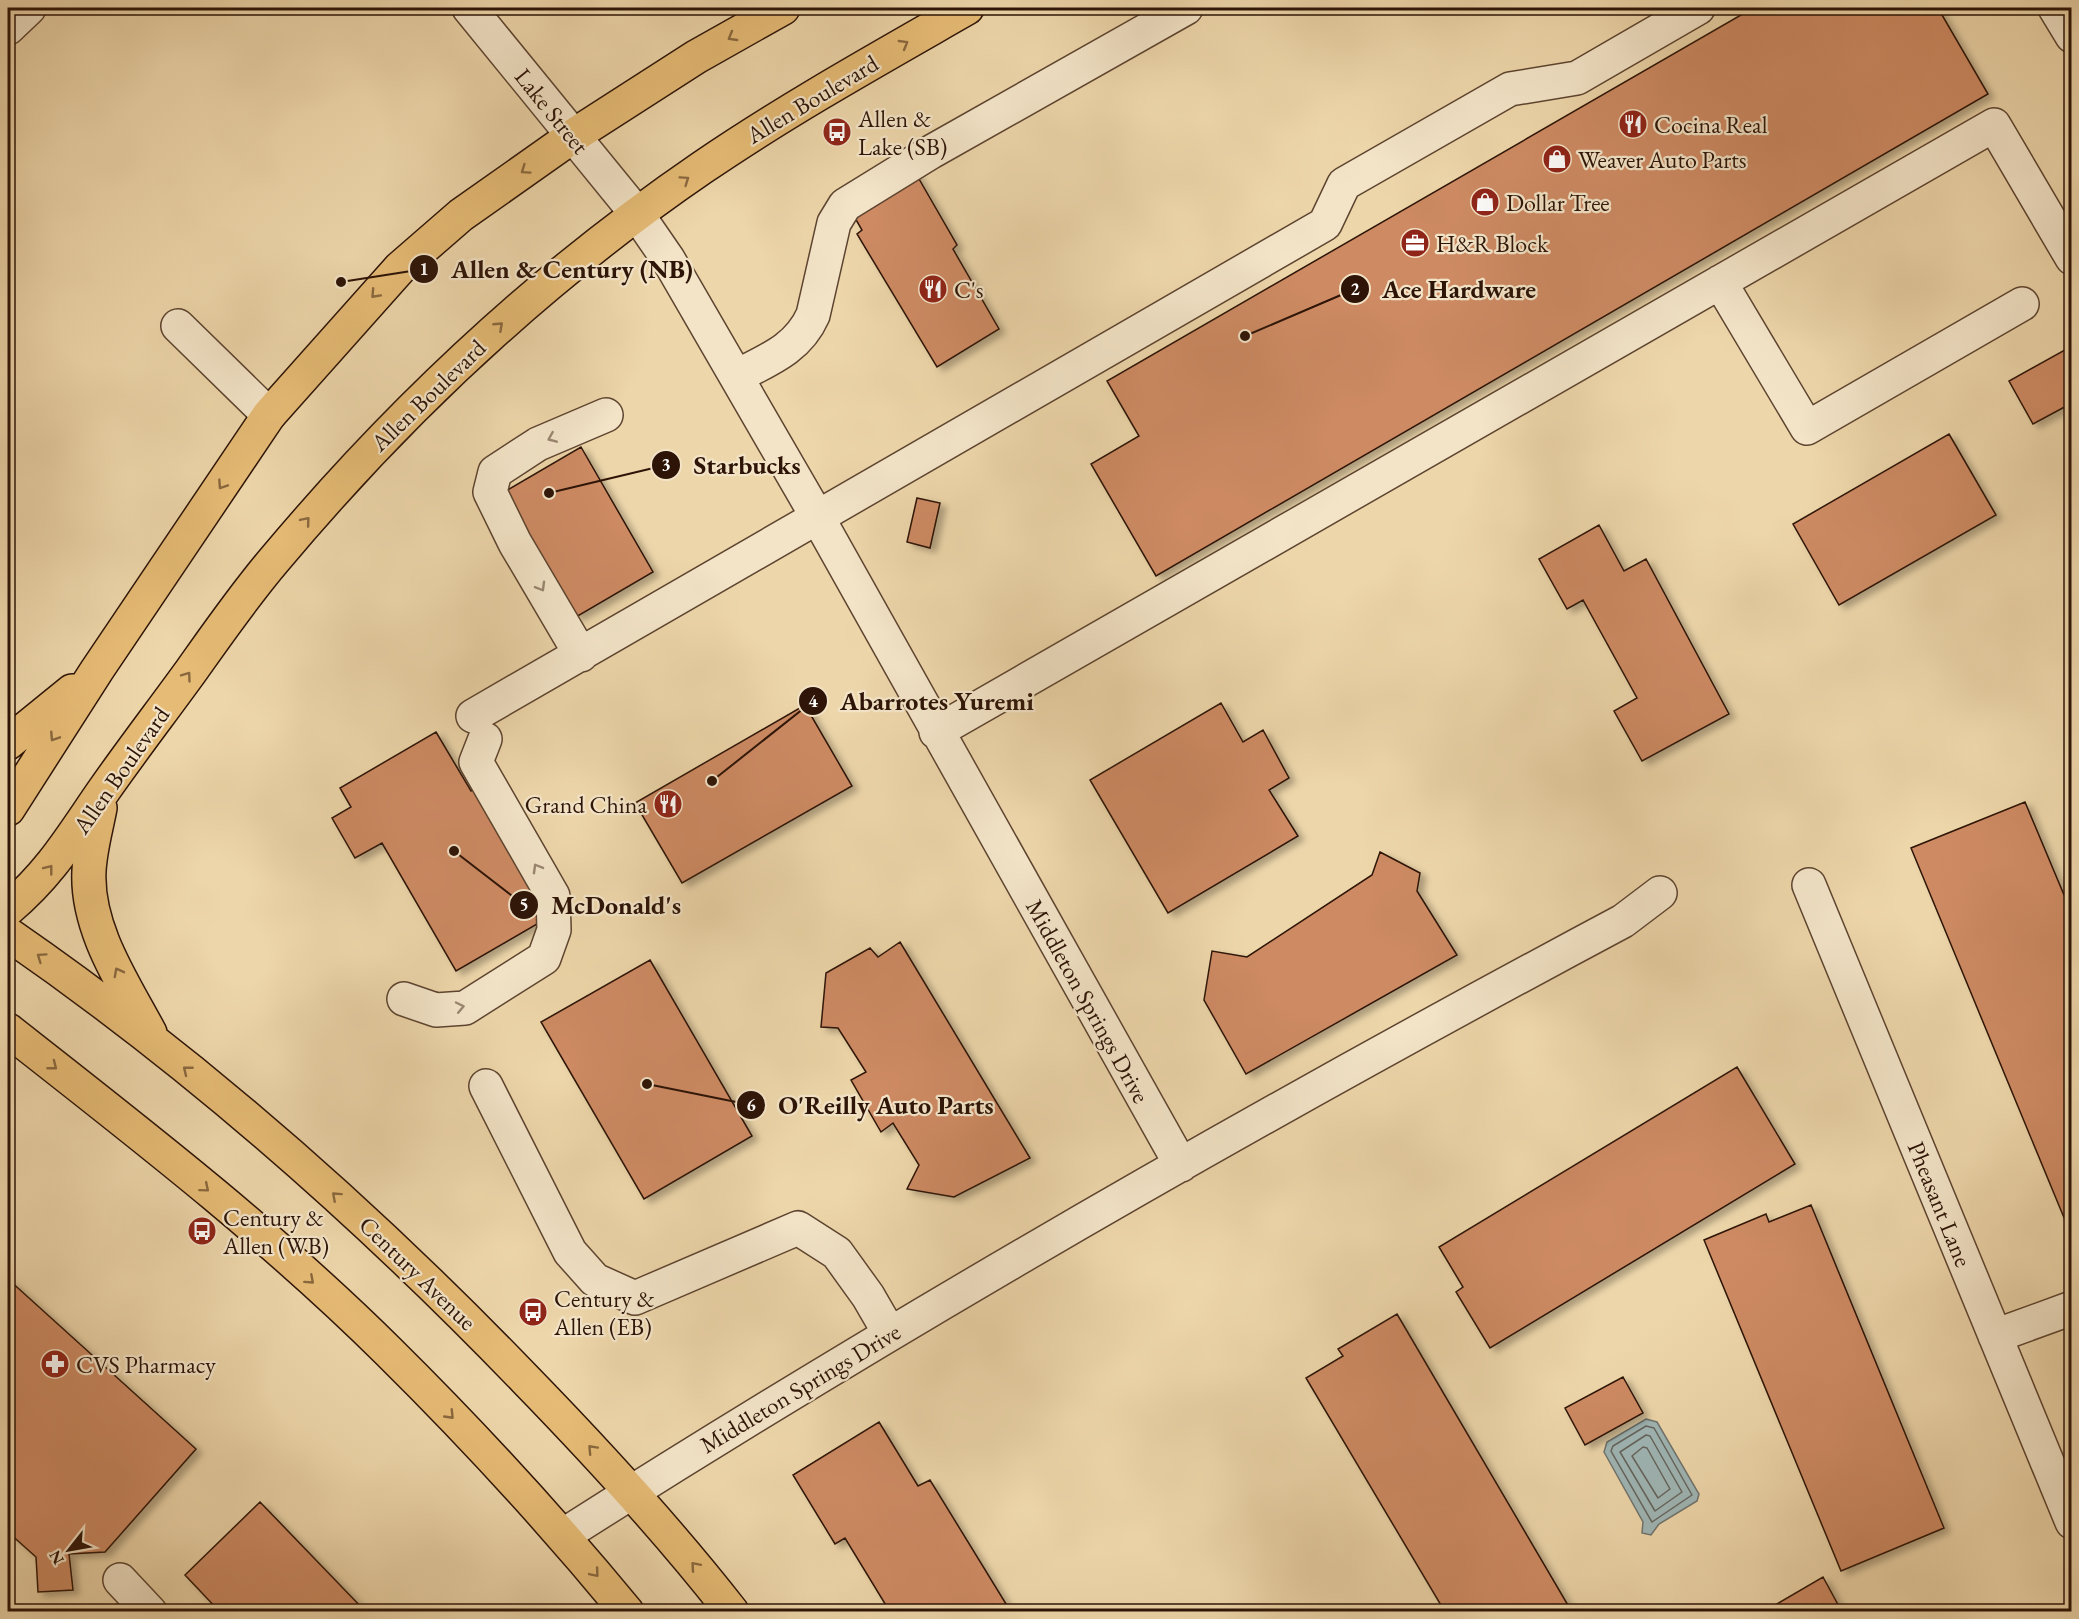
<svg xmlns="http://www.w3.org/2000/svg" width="2079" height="1619" font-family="'EB Garamond',serif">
<defs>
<filter id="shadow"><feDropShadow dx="6" dy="4" stdDeviation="3" flood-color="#0004"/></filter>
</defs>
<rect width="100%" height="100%" fill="#edd6aa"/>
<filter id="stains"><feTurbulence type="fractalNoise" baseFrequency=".00333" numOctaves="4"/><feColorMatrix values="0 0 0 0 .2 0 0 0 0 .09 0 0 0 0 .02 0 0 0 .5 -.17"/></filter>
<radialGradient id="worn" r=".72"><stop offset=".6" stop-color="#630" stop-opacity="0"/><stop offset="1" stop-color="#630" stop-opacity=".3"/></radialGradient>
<path fill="#9fb6b5" stroke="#71756f" stroke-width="1.5" d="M1646 1419 1657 1422 1699 1494 1697 1501 1659 1524 1651 1535 1642 1533 1643 1522 1604 1452 1607 1442Z"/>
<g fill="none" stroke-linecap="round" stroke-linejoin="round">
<path stroke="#66655e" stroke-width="1.5" d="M1646 1426 1654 1428 1692 1495 1652 1522 1611 1451 1613 1446Z
M1646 1435 1650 1436 1682 1492 1655 1511 1620 1452Z
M1643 1447 1647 1448 1670 1489 1658 1498 1632 1456Z"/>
</g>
<path fill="#cd8a63" stroke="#2d1407" stroke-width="1.5" filter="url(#shadow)" d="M1753 8H1938L1988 94 1156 576 1091 464 1139 436 1107 381Z
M915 172 957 245 953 249 999 329 937 367 857 234 862 230 851 211Z
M2072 346V403L2033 424 2009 381Z
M1949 434 1996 515 1839 605 1793 524Z
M581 447 653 572 576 617 504 492Z
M917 498 940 503 930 548 907 542Z
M1599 525 1624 571 1646 559 1729 714 1642 761 1614 711 1637 698 1583 600 1567 609 1539 559Z
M1221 703 1243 742 1263 730 1289 778 1269 790 1298 836 1168 913 1090 780Z
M805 705 852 786 682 883 635 803Z
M436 732 471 791 482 784 542 886 529 894 544 920 456 971 382 843 355 858 332 818 351 807 340 788Z
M2025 802 2072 914V1237L1911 848Z
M1380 852 1420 873 1417 891 1457 955 1246 1074 1204 1000 1212 951 1247 957 1372 875Z
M900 942 1030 1158 954 1197 907 1189 919 1165 893 1123 881 1132 851 1080 866 1072 838 1028 821 1027 826 973 870 948 878 957Z
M650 960 752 1136 644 1199 541 1022Z
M1737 1067 1795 1164 1490 1348 1456 1292 1463 1287 1439 1247Z
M1811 1205 1944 1528 1841 1571 1704 1240 1766 1214 1769 1222Z
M8 1279 196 1449 105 1552 69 1554 73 1590 38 1592 36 1557 8 1532Z
M1397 1314 1572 1612H1445L1306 1378 1343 1356 1338 1349Z
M1623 1377 1643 1413 1585 1445 1565 1408Z
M879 1422 918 1486 930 1480 1011 1612H890L845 1538 835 1544 793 1475Z
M260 1502 366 1612H220L185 1575Z
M1823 1577 1842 1612H1763Z"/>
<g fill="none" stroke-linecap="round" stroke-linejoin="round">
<g stroke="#5d4430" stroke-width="36">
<path id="minor" d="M469 8 637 214 668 259 818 518 1181 1165
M2055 8 2072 36
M8 28 29 8
M1720 282 1807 428 2022 304
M178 326 269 415
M737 376C768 360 798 349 813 315L834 223 845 205 931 152 1186 8
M581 655 515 543 490 492 495 472 538 444 606 415
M473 716 1325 224 1344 184 1510 89 1577 78 1698 8
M936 732 1994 125 2072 258
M1809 885 2072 1522
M404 999 436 1010 465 1008 544 958 554 930 553 896 476 762 485 739
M486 1086 570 1252 595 1280 635 1298 798 1228 837 1253 868 1296 890 1334
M1995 1336 2072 1308
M564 1535C908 1316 1263 1113 1623 921L1660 893
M120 1580 150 1612"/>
</g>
<g stroke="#2d1407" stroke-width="36">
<path id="major" d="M8 743 72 691
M100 808C96 829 90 850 89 871 86 929 124 984 150 1033
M8 809 97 670 269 415 400 268 461 215 573 136 696 57 783 8
M8 909C51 873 72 836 104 790 132 750 162 711 191 671 218 633 245 594 275 559 400 410 542 277 703 167 788 109 878 59 967 8
M8 934C195 1063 368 1216 526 1380 598 1454 668 1530 732 1612
M8 1030C138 1132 270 1234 388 1351 472 1434 552 1521 627 1612"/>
</g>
<use href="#minor" stroke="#f3e4c8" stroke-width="33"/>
<use href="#major" stroke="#e6bb75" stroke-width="33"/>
</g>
<defs><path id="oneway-chevron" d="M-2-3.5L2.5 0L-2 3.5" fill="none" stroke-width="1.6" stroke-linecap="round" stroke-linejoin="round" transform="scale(1.5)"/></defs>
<g stroke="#8a683e">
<use href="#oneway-chevron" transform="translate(732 37) rotate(150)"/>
<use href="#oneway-chevron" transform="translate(904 44) rotate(-30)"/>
<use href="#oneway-chevron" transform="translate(525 170) rotate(145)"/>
<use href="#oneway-chevron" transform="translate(685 180) rotate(-35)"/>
<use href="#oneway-chevron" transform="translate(375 294) rotate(133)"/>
<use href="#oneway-chevron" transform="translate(499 326) rotate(-43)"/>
<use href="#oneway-chevron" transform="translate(222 485) rotate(124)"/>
<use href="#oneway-chevron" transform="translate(306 521) rotate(-50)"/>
<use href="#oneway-chevron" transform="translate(187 676) rotate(-54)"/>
<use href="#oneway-chevron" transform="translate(54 737) rotate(123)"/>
<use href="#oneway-chevron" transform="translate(49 869) rotate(-52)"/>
<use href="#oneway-chevron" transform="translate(41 957) rotate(-145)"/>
<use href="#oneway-chevron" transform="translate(118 972) rotate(-118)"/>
<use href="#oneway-chevron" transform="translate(53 1066) rotate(38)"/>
<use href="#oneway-chevron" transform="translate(187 1070) rotate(-141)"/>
<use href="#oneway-chevron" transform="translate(205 1188) rotate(40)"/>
<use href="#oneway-chevron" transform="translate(336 1196) rotate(-138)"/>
<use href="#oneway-chevron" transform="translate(310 1280) rotate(42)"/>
<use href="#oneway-chevron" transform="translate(450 1415) rotate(46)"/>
<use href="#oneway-chevron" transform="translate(592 1449) rotate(-133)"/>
<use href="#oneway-chevron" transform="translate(695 1566) rotate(-131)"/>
<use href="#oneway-chevron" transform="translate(595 1573) rotate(50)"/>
</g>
<g stroke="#9a8671">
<use href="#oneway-chevron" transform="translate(552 438) rotate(157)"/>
<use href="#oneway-chevron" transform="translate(541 587) rotate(60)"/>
<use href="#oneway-chevron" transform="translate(537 868) rotate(-120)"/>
<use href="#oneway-chevron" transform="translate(460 1007) rotate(-12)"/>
</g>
<defs>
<g id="restaurant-disc" transform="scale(1.5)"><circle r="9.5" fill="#8f2418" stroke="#f3e4c8"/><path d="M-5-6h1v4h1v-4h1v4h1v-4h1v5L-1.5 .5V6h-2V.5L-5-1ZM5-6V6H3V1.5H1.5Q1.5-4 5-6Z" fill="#fff"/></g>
<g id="bus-disc" transform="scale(1.5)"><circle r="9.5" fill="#8f2418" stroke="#f3e4c8"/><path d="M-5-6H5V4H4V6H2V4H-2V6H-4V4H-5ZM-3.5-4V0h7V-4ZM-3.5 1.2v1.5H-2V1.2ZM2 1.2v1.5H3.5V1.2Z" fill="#fff"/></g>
<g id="shop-disc" transform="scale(1.5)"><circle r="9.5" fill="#8f2418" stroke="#f3e4c8"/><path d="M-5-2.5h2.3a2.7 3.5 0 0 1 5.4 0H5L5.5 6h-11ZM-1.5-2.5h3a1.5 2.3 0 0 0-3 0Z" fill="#fff"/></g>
<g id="office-disc" transform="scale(1.5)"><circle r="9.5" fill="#8f2418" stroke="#f3e4c8"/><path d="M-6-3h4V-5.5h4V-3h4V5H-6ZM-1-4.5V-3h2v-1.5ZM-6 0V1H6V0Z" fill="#fff"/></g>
<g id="pharmacy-disc" transform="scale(1.5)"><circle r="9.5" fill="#8f2418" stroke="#f3e4c8"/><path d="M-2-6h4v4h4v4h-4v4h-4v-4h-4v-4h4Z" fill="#fff"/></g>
</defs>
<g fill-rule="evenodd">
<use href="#restaurant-disc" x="1633" y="124"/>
<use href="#bus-disc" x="837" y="132"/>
<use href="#shop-disc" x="1557" y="159"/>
<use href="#shop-disc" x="1485" y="202"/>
<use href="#office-disc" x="1415" y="243"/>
<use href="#restaurant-disc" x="933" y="289"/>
<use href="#restaurant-disc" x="668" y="804"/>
<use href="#bus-disc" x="202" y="1231"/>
<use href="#bus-disc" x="533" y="1312"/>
<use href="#pharmacy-disc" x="55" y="1364"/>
</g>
<g text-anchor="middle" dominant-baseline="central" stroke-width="4.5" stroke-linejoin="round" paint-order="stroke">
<g font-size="24" fill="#2d1407" stroke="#f3e4c8">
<text transform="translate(812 99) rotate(-31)">Allen Boulevard</text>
<text transform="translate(552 111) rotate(51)">Lake Street</text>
<text transform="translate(428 395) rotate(-44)">Allen Boulevard</text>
<text transform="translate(121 770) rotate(-55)">Allen Boulevard</text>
<text transform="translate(1088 1001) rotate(61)">Middleton Springs Drive</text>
<text transform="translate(1940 1204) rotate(68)">Pheasant Lane</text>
<text transform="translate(418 1273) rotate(44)">Century Avenue</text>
<text transform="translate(800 1388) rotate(-31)">Middleton Springs Drive</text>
</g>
<g font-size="24" fill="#2d1407" stroke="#f3e4c8" text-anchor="start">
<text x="858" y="118">Allen &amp;<tspan x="858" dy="28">Lake (SB)</tspan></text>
<text x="1654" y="124">Cocina Real</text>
<text x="1578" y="159">Weaver Auto Parts</text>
<text x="1506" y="202">Dollar Tree</text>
<text x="1436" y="243">H&amp;R Block</text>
<text x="954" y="289">C's</text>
<text x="647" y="804" text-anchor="end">Grand China</text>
<text x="223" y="1217">Century &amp;<tspan x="223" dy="28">Allen (WB)</tspan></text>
<text x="554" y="1298">Century &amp;<tspan x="554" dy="28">Allen (EB)</tspan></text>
<text x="76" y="1364">CVS Pharmacy</text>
</g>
</g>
<path fill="none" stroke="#2d1407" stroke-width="2" d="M341 282L424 269M1245 336L1355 289M549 493L666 465M712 781L813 701M454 851L524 905M647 1084L751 1105"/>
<g fill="#2d1407" stroke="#f3e4c8" stroke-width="2">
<circle cx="341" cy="282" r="6"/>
<circle cx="1245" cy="336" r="6"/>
<circle cx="549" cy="493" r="6"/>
<circle cx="712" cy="781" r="6"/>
<circle cx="454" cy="851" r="6"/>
<circle cx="647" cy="1084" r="6"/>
<circle cx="424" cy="269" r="15"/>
<circle cx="1355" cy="289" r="15"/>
<circle cx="666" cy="465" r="15"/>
<circle cx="813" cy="701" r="15"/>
<circle cx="524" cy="905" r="15"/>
<circle cx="751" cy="1105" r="15"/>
</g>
<g font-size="18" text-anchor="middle" font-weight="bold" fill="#fff">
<text x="424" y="275">1</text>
<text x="1355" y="295">2</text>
<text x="666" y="471">3</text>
<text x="813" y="707">4</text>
<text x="524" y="911">5</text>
<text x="751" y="1111">6</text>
</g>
<g font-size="26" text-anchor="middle" font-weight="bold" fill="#2d1407" stroke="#f3e4c8" stroke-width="4.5" stroke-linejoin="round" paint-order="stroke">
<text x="572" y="278">Allen &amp; Century (NB)</text>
<text x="1459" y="298">Ace Hardware</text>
<text x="747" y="474">Starbucks</text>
<text x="937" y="710">Abarrotes Yuremi</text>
<text x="616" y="914">McDonald's</text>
<text x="886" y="1114">O'Reilly Auto Parts</text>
</g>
<rect width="2079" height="1619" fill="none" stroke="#edd6aa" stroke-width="30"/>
<rect x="9" y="9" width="2061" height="1601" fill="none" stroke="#2d1407" stroke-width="3"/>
<rect x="15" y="15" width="2049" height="1589" fill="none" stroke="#2d1407" stroke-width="1.5"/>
<g transform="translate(69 1550) rotate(239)" stroke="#f3e4c8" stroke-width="4.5" paint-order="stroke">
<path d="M0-4.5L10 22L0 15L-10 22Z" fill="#2d1407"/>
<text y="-9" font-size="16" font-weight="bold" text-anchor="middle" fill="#2d1407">N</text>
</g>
<rect width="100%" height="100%" filter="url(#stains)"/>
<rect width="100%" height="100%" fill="url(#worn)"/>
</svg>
